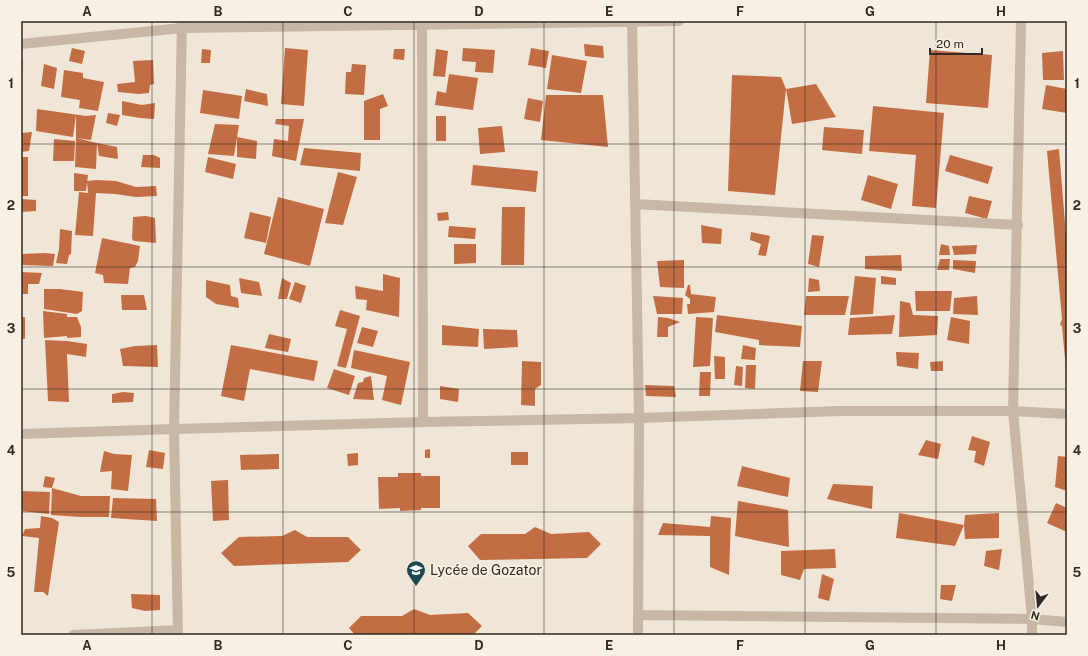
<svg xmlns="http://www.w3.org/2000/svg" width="1088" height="656" font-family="'Public Sans',sans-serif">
<rect width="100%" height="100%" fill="#efe6d7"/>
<path fill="#c26d43" d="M584 44 603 46 604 58 585 56Z
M72 48 85 51 82 64 69 61Z
M285 48 308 50 304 106 281 104Z
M463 48 495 50 493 73 475 72 476 62 462 61Z
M531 48 549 51 546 68 528 65Z
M202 49 211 50 210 63H201Z
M394 49H405L404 60 393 59Z
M436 49 448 51 445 77 433 76Z
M930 50 992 55 988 108 926 103Z
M1063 51 1064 80H1043L1042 53Z
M552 55 587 61 581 93 547 89Z
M21 56 23 63 22 76H21Z
M153 60 154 84 150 85 149 93 139 94 118 92 117 84 135 82 133 61Z
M44 64 57 68 54 89 41 86Z
M352 64 366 65 364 95 345 94 346 72H351Z
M64 70 83 73V78L104 82 98 111 79 108 80 100 61 97Z
M449 74 478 78 473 110 435 105 437 91 446 93Z
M732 75 781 77 786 89 775 195 728 191Z
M816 84 836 117 792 124 786 89Z
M1046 85 1067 89V113L1042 109Z
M246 89 267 94 268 106 244 101Z
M203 90 242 96 239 119 200 113Z
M383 94 388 106 380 109V140H364V101Z
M546 95H603L608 147 541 140Z
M528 98 543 101 540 122 524 119Z
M122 101 142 105 155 103 154 119 140 118 122 115Z
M873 106 944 113 936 208 912 206 916 155 869 151Z
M37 109 86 116 96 115 91 140 76 138 97 143 96 169 75 167 76 138V115L73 137 36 131Z
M108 113 120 115 117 126 106 123Z
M436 116H446V141H436Z
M276 119H304L296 161 272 156 274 139 288 141 289 126 275 124Z
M215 124 239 125 234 156 208 154Z
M502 126 505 152 480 154 478 128Z
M824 127 864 130 862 154 822 150Z
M32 132 29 151 21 152V133Z
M237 137 257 141 256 159 237 157Z
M54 139 75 141 74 161H53Z
M97 143 117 147 118 159 99 156Z
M304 148 361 153 360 171 300 165Z
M1059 149 1067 248V370H1066L1062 326 1060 325 1062 319 1047 151Z
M143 155H154L160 158V168L141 167Z
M950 155 993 167 988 184 945 171Z
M21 157H28V196H21Z
M208 157 236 164 233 179 205 172Z
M473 165 538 171 536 192 471 185Z
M338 172 357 177 343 225 325 223Z
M74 173 88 175 86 191H74Z
M868 175 898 184 891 209 861 200Z
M96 180 116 181 136 187 156 186 157 196 136 197 115 194 96 193 93 236 75 235 79 192 88 193 87 181Z
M969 196 992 201 987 219 965 213Z
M278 197 324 209 310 266 264 254Z
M21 199 36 200V211L21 212Z
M502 207H525L524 265H501Z
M250 212 271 217 266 243 244 238Z
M448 212 449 220 438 221 437 213Z
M146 216 155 218 156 243 134 241 132 239 133 217Z
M701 225 722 229 721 244 702 243Z
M449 226 476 228 475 239 448 237Z
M60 229 72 231 71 254 69 255 67 264 56 263 59 249Z
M751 232 770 236 766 256 758 255 761 244 750 240Z
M812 235 824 236 819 267 808 264Z
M102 238 140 246 138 261 135 267 130 268 128 284 104 283 103 275 95 273Z
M454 244H476V263L454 264Z
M941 244 949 246 950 255H939Z
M977 245 976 254 954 255 952 246Z
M45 253 55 254 53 266 21 265V254Z
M901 255 902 271 865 269V256Z
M940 259H950L949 270H937Z
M684 260V288L660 287 657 261Z
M953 260 976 261 975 273 953 269Z
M21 272 42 273 39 284H28V294H21Z
M383 274 400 278 399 317 366 310 367 300 356 299 355 286 383 291Z
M855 276 876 278 873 314 850 315Z
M881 276 896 278V285L881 284Z
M239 278 259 282 262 296 241 293Z
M282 278 291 283 287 299H278Z
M809 278 819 280 820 291 808 292Z
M206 280 230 285 231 296 238 298 239 308 216 304 206 297Z
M295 282 306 286 301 303 289 299Z
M688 285H690L691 294 716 297 714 312 688 314 687 304H690V299L685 295Z
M44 289H60L83 292 82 311 77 314 44 309Z
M915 291H952L950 311H916Z
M121 295H144L147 310H122Z
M653 296 683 298 682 314H657Z
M806 296H849L845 315H804Z
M977 296 978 315 953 314 954 298Z
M900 301 910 303 913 315 938 316 937 335 899 337Z
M340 310 360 316 346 368 337 366 347 329 335 326Z
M43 311 67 314V317H77L81 327V337L67 338V336L44 338Z
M717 315 802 326 800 347 759 345V340L715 332Z
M895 315 892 334 848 335 850 318Z
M21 317H25V339H21Z
M658 317 668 318 680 322 668 327V337H657Z
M696 317 713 318 710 366 693 367Z
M951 317 970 321 969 344 947 340Z
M442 325 479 329 478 347 442 345Z
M362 327 378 331 373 347 357 343Z
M483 329 517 330 518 347 484 349Z
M269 334 291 339 288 352 265 348Z
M45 340 67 341 87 344 86 357 67 354 69 402 48 401Z
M157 345 158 367 123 366 120 349 135 346Z
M231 345 318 361 314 381 250 369 244 401 221 396Z
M743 345 756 348 755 360 741 359Z
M354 350 410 362 401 405 382 400 387 376 351 368Z
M896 352 919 353 918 369 897 366Z
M714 356 725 357V379H715Z
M522 361 541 362V385L535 389V406L521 405Z
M803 361H822L818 392 800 391Z
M943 361V371H931L930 362Z
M746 365H756L755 389 745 388Z
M736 366 743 367 742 386 734 385Z
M334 369 355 376 349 395 327 388Z
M700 372H711L710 396H699Z
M371 376 374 400 353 399 358 383 363 382 364 378Z
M645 385 674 386 676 397 646 396Z
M440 386 459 389 458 402 440 399Z
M123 392 134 393 133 402 112 403V394Z
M972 436 990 442 984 466 974 462 976 451 968 450Z
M926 440 941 444 938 459 918 455Z
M430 449V458H425V450Z
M149 450 165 453 163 469 146 467Z
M104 451 114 454 132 455 128 491 111 489 112 471 100 472Z
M511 452H528V465H511Z
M358 453V465L348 466 347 454Z
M279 454V469L241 470 240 455Z
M1058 456 1067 457V491L1055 487Z
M742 466 790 478 788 497 737 486Z
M398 473H421V476H440V508H421V510L400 511V508L379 509 378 477H398Z
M45 476 55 478 52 488 43 487Z
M228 480 229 520 213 521 211 481Z
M833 484 873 486 872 509 827 499Z
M52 488 81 496H110L109 517H80L51 515Z
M21 491 50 492 49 514 21 511Z
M113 498 156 499 157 521 111 518Z
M738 501 788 510 789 547 735 536Z
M1056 503 1067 508V532L1047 523Z
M899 513 964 525 955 546 896 538Z
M999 513V538L965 539 964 525 965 515Z
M41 516 52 518 59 522 48 596 43 592H34L39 538 22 536 25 529 40 528Z
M711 516 731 518 729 575 710 567V536L658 535 663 523 710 527Z
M535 527 551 534 589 532 601 544 587 558 480 560 468 546 481 534H525Z
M295 530 307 537H348L361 550 348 562 234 566 221 553 239 537 282 536Z
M835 549 836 568 804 569 800 580 781 575V551Z
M1002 549 999 570 984 566 986 551Z
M822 574 834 579 829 601 818 598Z
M941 585H956L952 601 940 599Z
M131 594 160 595V610L145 611 132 608Z
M414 609 430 615 468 613 482 626 473 635H355L349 628 361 616H402Z"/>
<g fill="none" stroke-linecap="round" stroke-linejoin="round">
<path stroke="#c7b7a4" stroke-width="10" d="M632 21 639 418 638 635
M1021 21 1013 411 1032 619V635
M422 24 423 422
M21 44 182 28 679 21
M635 204 1018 225
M21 434 174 429 423 422 639 418 840 411H1013L1067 414
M638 615 1032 619 1067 622
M73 635 178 630
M178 635 174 429 182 21"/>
</g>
<path fill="none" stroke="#322a25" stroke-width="1" stroke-opacity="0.55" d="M152 21V635M283 21V635M414 21V635M544 21V635M674 21V635M805 21V635M936 21V635M21 144H1067M21 267H1067M21 389H1067M21 512H1067"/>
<defs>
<g id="school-pin" transform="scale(1)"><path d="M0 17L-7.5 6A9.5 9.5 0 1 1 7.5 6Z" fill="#1d4952" stroke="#f8f0e2"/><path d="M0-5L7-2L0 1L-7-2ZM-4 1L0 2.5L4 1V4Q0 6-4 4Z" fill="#fff"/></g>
</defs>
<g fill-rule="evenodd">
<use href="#school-pin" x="416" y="570"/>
</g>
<g text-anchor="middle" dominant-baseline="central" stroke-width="4" stroke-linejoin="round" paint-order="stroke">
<g font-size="14" fill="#322a25" stroke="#f8f0e2" text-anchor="start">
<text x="430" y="570">Lycée de Gozator</text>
</g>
</g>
<rect width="1088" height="656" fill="none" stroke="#f8f0e2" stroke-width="44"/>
<g transform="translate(1038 606) rotate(196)" stroke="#f8f0e2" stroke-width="3" paint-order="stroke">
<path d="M0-3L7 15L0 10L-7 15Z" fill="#322a25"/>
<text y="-6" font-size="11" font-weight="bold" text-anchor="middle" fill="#322a25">N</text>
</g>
<path d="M930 48v6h52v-6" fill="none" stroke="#322a25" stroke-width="2"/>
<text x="936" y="48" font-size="12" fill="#322a25" stroke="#f8f0e2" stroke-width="3" paint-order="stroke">20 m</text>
<rect x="22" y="22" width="1044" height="612" fill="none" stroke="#322a25" stroke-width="1.5"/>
<g font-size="13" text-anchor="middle" font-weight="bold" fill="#322a25">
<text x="87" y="16">A</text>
<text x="218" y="16">B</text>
<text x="348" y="16">C</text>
<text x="479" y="16">D</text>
<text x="609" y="16">E</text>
<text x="740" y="16">F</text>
<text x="870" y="16">G</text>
<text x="1001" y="16">H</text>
<text x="11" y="88">1</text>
<text x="1077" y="88">1</text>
<text x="11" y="210">2</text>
<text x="1077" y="210">2</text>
<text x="11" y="333">3</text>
<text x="1077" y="333">3</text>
<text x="11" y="455">4</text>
<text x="1077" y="455">4</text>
<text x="11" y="577">5</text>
<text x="1077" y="577">5</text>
<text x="87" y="650">A</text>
<text x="218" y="650">B</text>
<text x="348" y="650">C</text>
<text x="479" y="650">D</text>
<text x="609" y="650">E</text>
<text x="740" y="650">F</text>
<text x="870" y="650">G</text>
<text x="1001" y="650">H</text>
</g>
</svg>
